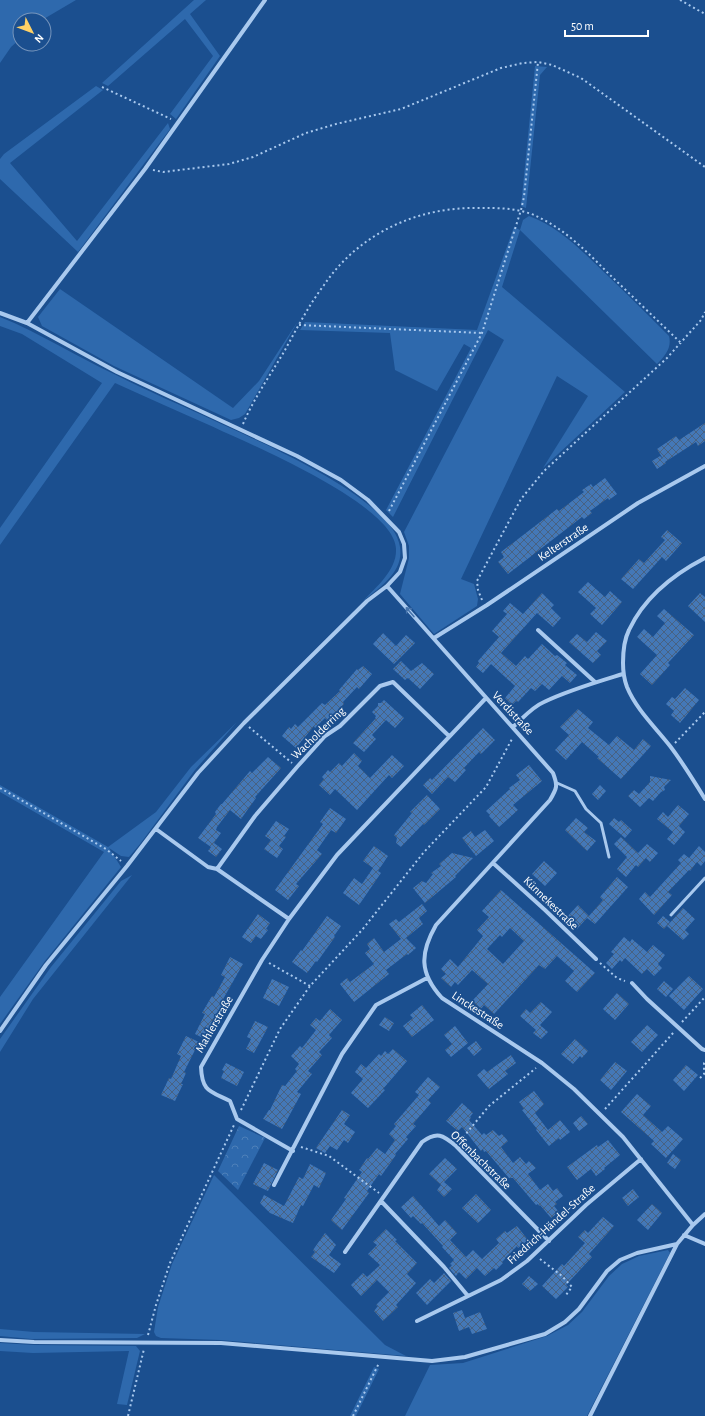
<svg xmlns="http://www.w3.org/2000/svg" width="705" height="1416" font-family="'Alegreya Sans',sans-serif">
<defs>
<pattern id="park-crowns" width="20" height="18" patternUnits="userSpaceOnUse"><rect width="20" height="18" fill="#2e69ad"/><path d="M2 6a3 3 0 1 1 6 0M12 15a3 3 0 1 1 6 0" fill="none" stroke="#4d80b9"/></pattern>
<pattern id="building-cross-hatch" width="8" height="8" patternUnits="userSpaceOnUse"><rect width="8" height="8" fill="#4478b7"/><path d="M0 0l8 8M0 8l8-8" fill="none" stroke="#486282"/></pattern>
</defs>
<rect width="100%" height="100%" fill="#1b4f8f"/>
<path fill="#2e69ad" d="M0 0H76L42 20H20V39L11 47 0 63Z
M194 0H206L190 14 220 56 176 119 170 114 213 56 185 19 108 86 102 83Z
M535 66 547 67 540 75 526 208 521 206Z
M96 86 103 90 10 163 77 241 168 123 170 129 78 252 0 179V159L4 154Z
M529 216C561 228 584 253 608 276 629 296 649 316 669 336 672 348 665 356 657 364L520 230 502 287 625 392 543 468 588 396 557 376 461 579 474 584 478 599 477 606 434 634 400 594 409 558V546L404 532 504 340 488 330 393 517 386 510 471 348 464 344 437 391 395 370 390 333 300 330 305 322 477 330 514 227 520 230 523 220Z
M60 289 233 408 259 381 298 321 245 414 239 418 231 420 114 366 42 326 38 317Z
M0 317C40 333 77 357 116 375 149 392 183 406 217 422 258 441 394 499 400 547 404 572 380 587 363 601 376 587 397 570 396 549 395 504 247 443 209 425 177 411 146 397 115 383L0 545V528L102 383 22 334 0 326Z
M237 722 195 770 140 844 129 857 121 856 109 848 121 867 45 961 0 1024V997L104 852 0 792V785L108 847 156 812 191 767Z
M132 875 33 999 0 1052V1039L51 967 121 881Z
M214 1175 385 1345 406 1356 220 1340 161 1338 156 1336 154 1332 158 1307 172 1264Z
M668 1250 670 1253 587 1416H405L430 1365 463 1363 547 1336 568 1325 582 1312 609 1276 622 1264 639 1256Z
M0 1329 34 1332 145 1334 137 1338 32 1339 0 1336Z
M0 1343 34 1345 136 1346 140 1351 127 1405 117 1404 129 1351 33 1353 0 1351Z
M374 1367 379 1369 356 1416H350Z"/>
<path fill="url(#park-crowns)" d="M239 1126 265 1138 238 1190 218 1171Z"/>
<path fill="url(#building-cross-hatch)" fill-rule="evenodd" d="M705 423V441L698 446 696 442 665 462 666 463 657 469 652 461 660 456 663 459 657 449 676 436 679 440Z
M605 478 617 494 609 500 608 498 590 511 592 513 584 519 582 517 508 574 498 562 504 557 501 552 557 509 559 511 584 492 582 490 591 484 593 487Z
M667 530 682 543 666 561 662 557 633 589 621 579 639 559 644 563 665 540 661 537Z
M588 582 605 597 610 591 622 602 602 625 590 614 596 608 578 592Z
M542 593 554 605 551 608 561 618 553 627 537 613 501 653 516 666 525 656 528 659 542 644 555 656 557 655 567 663 565 665 577 675 570 683 562 676 549 690 542 684 535 691 531 688 518 702 516 701 512 705 505 698 515 686 491 664 483 673 476 667 479 663 478 661 499 637 492 631 507 614 503 611 510 603 523 614Z
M700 593 705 597V622L688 606Z
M664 609 694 635 668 663 670 665 652 685 640 674 657 655 637 637 644 629 653 637 665 623 657 616Z
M596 632 607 641 597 651 601 655 593 663 569 642 577 634 587 642Z
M383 633 396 646 406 635 415 643 394 664 373 644Z
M401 661 411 671 422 663 434 674 420 689 408 678 405 680 393 669Z
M363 666 372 674 359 689 357 687 343 702 344 704 339 709 341 710 334 716 333 715 327 720 325 718 315 728 314 726 296 748 282 736 289 727 291 729 295 724 298 727 322 703 325 705 340 691 339 690 357 669 358 670Z
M685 688 699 700 680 723 671 715 674 711 666 704 672 697 675 699Z
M384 700 404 718 395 728 386 720 372 735 376 739 364 752 353 743 376 718H375L376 716 372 712 378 706V703H381Z
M578 709 593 722 588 728 609 745 617 736 634 750 643 739 651 746 621 779 597 758 599 757 582 742 566 760 555 750 569 735 560 727Z
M483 728 495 740 481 754 479 752 464 768 466 770 455 782 448 777 432 794 423 785 430 778 432 780Z
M354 753 362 761 358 766 370 778 392 755 404 766 392 778 389 775 357 810 335 789 330 795 319 785 324 779 322 777 328 770 330 772 339 763 342 766Z
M268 757 281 768 255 797 256 798 241 819 230 810 217 827 216 830 221 833 211 847 198 838 216 814 215 812 221 804H222L250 771 252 773Z
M529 765 542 781 513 805 518 810 499 827 489 816 490 815 486 811 510 789 509 788 520 780 516 775Z
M650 776 671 780 664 787 665 790 661 792 653 801 649 798 640 807 628 796 634 790 639 794 650 782Z
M600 785 606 791 598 800 592 794Z
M427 795 440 809 424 825 423 824 401 847 396 843 397 838 394 835 412 813 410 812Z
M678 805 689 814 679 826 685 832 674 845 667 839 673 832 657 819 663 812 668 817Z
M330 808 346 819 336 833 331 830 317 850 322 854 296 884 299 886 288 900 275 890 323 824 320 822Z
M576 818 588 828 584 832 596 841 587 851 565 830Z
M614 818 619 822 621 820 632 830 625 838 609 824Z
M276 821 289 829 284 836 286 837 279 846 283 849 277 858 264 849 271 840 265 836Z
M485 830 494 841 476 856 462 838 471 831 475 837Z
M621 837 638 853 647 844 658 853 650 862 646 858 638 867 636 865 626 877 617 869 627 857 614 844Z
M214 843 222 849 216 857 208 851Z
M374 846 388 856 378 871 381 873 359 905 343 893 354 878 362 884 373 868 363 861Z
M699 846 705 852V861L701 866 697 862 690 871 689 870 668 892 672 895 654 915 639 899 645 892 650 897 681 863 678 860 684 854 689 858Z
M452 853 473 858 455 876 456 877 425 903 413 888 422 881 426 883 433 874 431 873 441 866 439 864Z
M544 861 557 873 545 886 532 874Z
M617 877 628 887 595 924 587 918 577 929 566 918 578 905 589 916 603 900 600 897Z
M501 890 595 973 577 992 565 981 574 971 557 956 545 969 539 965 494 1014 484 1005 481 1009 472 1001 488 984 472 970 458 985 455 982 451 987 441 978 446 974 441 969 450 959 458 967 483 936 477 930 489 917 482 911ZM510 928 524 941 503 964 487 949 500 935 502 937Z
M422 904 427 911 419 918 423 924 406 938 416 948 408 955 407 954 386 970 389 974 354 1002 340 984 347 978 350 982 374 964 365 953 370 949 367 944 374 938 384 952 401 939 389 924 396 919 399 922Z
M683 908 695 919 685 930 689 934 683 940 667 926Z
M258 914 270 923 266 929 268 930 261 939 256 936 251 943 242 937Z
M327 916 341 926 334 936 335 937 317 962 316 961 307 973 292 962 301 950 302 951Z
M663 916 670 922 664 929 657 923Z
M624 937 630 942 632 939 647 952 653 945 665 955 658 964 662 968 654 976 647 969 642 974 625 958 622 962 620 960 612 969 606 963 614 954 611 952Z
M230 957 243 964 222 1001 225 1002 211 1030 214 1032 209 1041 195 1034 205 1014 202 1013 209 1001 212 996 214 997 225 977 221 975Z
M689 976 703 989 684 1010 669 996Z
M272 979 289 987 279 1006 263 998Z
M664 981 673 989 666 997 657 989Z
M617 993 629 1004 615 1020 603 1009Z
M541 1002 552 1012 540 1025 548 1032 541 1039 533 1033 536 1030 520 1016 526 1009 530 1013Z
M422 1005 434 1020 412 1037 403 1026 413 1018 410 1015Z
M330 1009 342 1020 329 1035 332 1038 319 1052 322 1055 308 1071 312 1074 297 1092 301 1094 282 1129 263 1119 269 1110H270L282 1085 285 1086 297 1071 295 1069 299 1064 291 1056 300 1046 302 1048 316 1030 310 1025 316 1018 320 1021Z
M385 1017 394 1023 389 1031 379 1025Z
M255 1021 268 1027 254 1053 246 1049 251 1039 247 1037Z
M647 1025 658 1035 642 1052 631 1042Z
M455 1026 468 1043 451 1057 445 1050 452 1044 444 1035Z
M186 1036 199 1042 184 1072 186 1073 181 1084H183L175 1101 161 1095 169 1078 171 1079 181 1056 177 1054Z
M575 1039 588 1051 582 1058 580 1056 573 1064 561 1054Z
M476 1041 482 1049 474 1056 467 1048Z
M393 1049 407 1061 383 1089 385 1090 368 1108 351 1093 363 1079 355 1072 361 1064 366 1068 379 1054 381 1056 385 1051 388 1054Z
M511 1055 516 1063 505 1071 508 1074 489 1089 477 1075 484 1069 487 1072Z
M615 1062 627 1071 611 1090 600 1080Z
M226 1063 244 1072 237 1086 221 1078 224 1071 222 1070Z
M686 1065 698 1075 684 1091 673 1080Z
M428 1077 440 1087 428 1100 431 1103 413 1124 416 1126 406 1137 408 1139 395 1154 396 1155 381 1176 379 1174 367 1191 369 1193 342 1230 331 1220 346 1199 344 1198 362 1172 359 1170 367 1158 368 1159 377 1148 385 1154 395 1140 389 1134 396 1126 394 1124 419 1095 415 1092Z
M534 1091 544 1104 535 1113 548 1130 560 1120 570 1132 560 1140 559 1138 549 1146 536 1130 537 1129 522 1110 524 1109 519 1102Z
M637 1094 651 1106 643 1115 662 1132 668 1126 683 1139 666 1158 651 1144 654 1141 621 1112Z
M462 1103 473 1113 470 1117 471 1118 469 1120 482 1135 484 1133 486 1135 493 1130 499 1136 502 1134 508 1141 501 1147 513 1163 520 1157 526 1164 529 1161 536 1168 528 1174 540 1190 548 1184 553 1191 557 1188 563 1196 555 1202 557 1204 554 1206 559 1212 551 1218 540 1205 539 1206 538 1204 536 1205 513 1178H509L486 1151 484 1152 483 1149 481 1151 462 1127 458 1131 446 1121Z
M342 1110 350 1115 344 1124 355 1132 348 1143 344 1140 337 1150 330 1146 325 1153 316 1148Z
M581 1116 588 1124 579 1131 573 1123Z
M608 1140 620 1155 604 1168 605 1169 596 1176 591 1169 577 1180 567 1167 597 1145 598 1147Z
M673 1154 681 1160 675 1169 667 1163Z
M445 1158 457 1169 444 1182 452 1189 444 1197 437 1190 441 1185 429 1174Z
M264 1163 278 1170 268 1191 253 1184Z
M310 1164 326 1173 319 1188 314 1185 303 1206 301 1205 293 1223 270 1213 260 1203 264 1195 284 1206 299 1177 303 1179Z
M633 1189 639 1197 628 1206 622 1198Z
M476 1194 491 1210 478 1223 462 1208Z
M413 1196 439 1226 445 1220 457 1233 450 1240 466 1257 473 1250 482 1259 499 1243 496 1239 505 1231 507 1233 517 1226 528 1240 518 1248 517 1246 502 1262 503 1263 496 1270 494 1268 485 1276 477 1268 466 1279 459 1272 456 1276 449 1268 452 1265 450 1264 454 1260 442 1247 443 1246 422 1223 421 1224 413 1216 411 1218 401 1207Z
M652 1204 662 1213 648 1230 637 1220Z
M603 1217 614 1226 589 1254 592 1257 566 1285 568 1287 556 1299 542 1286 562 1264 564 1266 585 1243 578 1237 585 1230 588 1233Z
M386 1229 397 1240 395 1241 417 1263 407 1274 416 1283 396 1305 398 1307 383 1321 374 1311 378 1306 376 1305 389 1292 377 1280 361 1296 351 1285 363 1273 367 1277 380 1265 368 1254 377 1245 373 1242Z
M325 1233 336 1245 329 1255 341 1264 334 1273 311 1257 315 1252 313 1250Z
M444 1273 451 1281 427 1305 416 1293 430 1279 434 1283Z
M529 1276 538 1284 530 1291 522 1284Z
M462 1310 465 1318 480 1312 487 1329 472 1334 469 1327 459 1331 453 1313Z"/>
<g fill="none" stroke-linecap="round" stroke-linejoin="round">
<path stroke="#a9c9ee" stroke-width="2" stroke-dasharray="2 3" stroke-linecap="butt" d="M680 0 705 14
M102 87 171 119
M153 170 163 172 229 164 253 157 306 133 336 124 401 109 501 68 523 63 538 62 552 65 581 78 705 167
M299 325 482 333
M243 424C254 398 271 374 285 350 297 328 309 305 324 285 358 235 414 208 474 208 499 208 522 207 544 220 569 233 589 254 609 274 633 297 657 320 681 343
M389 511 482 333 521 210 524 197 538 62
M482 600 478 590 477 581 521 499 544 471 667 358 701 320 705 312
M249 727 292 763
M675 743 705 712
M0 788 106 849 121 861
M269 963 310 986
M600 963 617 978 625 981
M682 1022 705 997
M700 1078 704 1074V1063L705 1061
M605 1109 674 1032
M241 1110 280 1029 310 986 362 930 424 852 486 787 512 739
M460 1141 489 1106 536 1068
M301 1147 329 1156 379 1193
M540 1259 562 1276 572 1287 566 1295
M148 1335 156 1305 170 1263 234 1125
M128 1416 144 1349
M353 1416 379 1363"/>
<path stroke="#a9c9ee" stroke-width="3" d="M557 783 575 791 586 809 601 823 609 857
M671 915 705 878"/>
<path stroke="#a9c9ee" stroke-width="4" d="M0 313 27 323 117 372 297 456 341 480 368 500 399 532 404 544 405 558 400 572 387 586 367 601 244 723 198 773 127 866 46 965 0 1031
M27 323 145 169 265 0
M705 558C674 574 644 598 629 630 624 640 623 653 623 663 623 671 624 679 627 687 636 709 655 727 670 746 683 763 694 781 705 799
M387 586 553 773C558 786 557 788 550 800L436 925C420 953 419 973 442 998L542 1063 574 1089 623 1137 693 1225
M538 630 595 682
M434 638 487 605 638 503 705 466
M513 727C523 718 532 707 544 702 569 690 597 682 623 674
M156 829 208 867 217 869 289 919 337 855 486 698
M493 863 545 910 596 959
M217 869 255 816 297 767 325 736 340 726 380 686 393 682 449 736
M289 919 262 960 201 1067C202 1092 210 1091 230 1101L237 1119 293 1151
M632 983 647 999 702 1049 705 1050
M274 1185 342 1054 376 1005 427 978
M381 1201 444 1267 468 1296
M684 1235 705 1244
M345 1252 422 1142C437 1131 443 1135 456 1146L549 1241
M417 1321 501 1280 527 1261 586 1205 641 1159
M0 1340 34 1342 221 1343 432 1361 465 1357 545 1334 565 1322 579 1309 607 1271 620 1260 637 1253 677 1244
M590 1416 677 1244 693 1225 705 1214"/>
</g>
<defs><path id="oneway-shaft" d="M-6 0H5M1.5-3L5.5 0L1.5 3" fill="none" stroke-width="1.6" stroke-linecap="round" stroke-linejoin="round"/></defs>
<use stroke="#4674ac" href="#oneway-shaft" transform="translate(410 612) rotate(-131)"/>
<g text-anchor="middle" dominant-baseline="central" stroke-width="3.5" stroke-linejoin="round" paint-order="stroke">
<g font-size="12" fill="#fff" stroke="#1b4f8f">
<text transform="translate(563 542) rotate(-34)">Kelterstraße</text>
<text transform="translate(513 713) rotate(47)">Verdistraße</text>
<text transform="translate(318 733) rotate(-44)">Wacholderring</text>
<text transform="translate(551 903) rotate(44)">Künnekestraße</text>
<text transform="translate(478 1010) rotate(33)">Linckestraße</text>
<text transform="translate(214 1024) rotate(-60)">Mahlerstraße</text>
<text transform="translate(481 1160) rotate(44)">Offenbachstraße</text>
<text transform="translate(551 1224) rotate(-42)">Friedrich-Händel-Straße</text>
</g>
</g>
<g transform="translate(32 32) rotate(132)"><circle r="19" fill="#1b4f8f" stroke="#7695bc"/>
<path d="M0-3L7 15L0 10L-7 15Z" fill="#ffd166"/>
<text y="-6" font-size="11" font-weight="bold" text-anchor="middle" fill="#ffffff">N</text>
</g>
<path d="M565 30v6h83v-6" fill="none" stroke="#ffffff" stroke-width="2"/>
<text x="571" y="30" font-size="12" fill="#ffffff" stroke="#1b4f8f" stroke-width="3" paint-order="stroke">50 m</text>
</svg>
